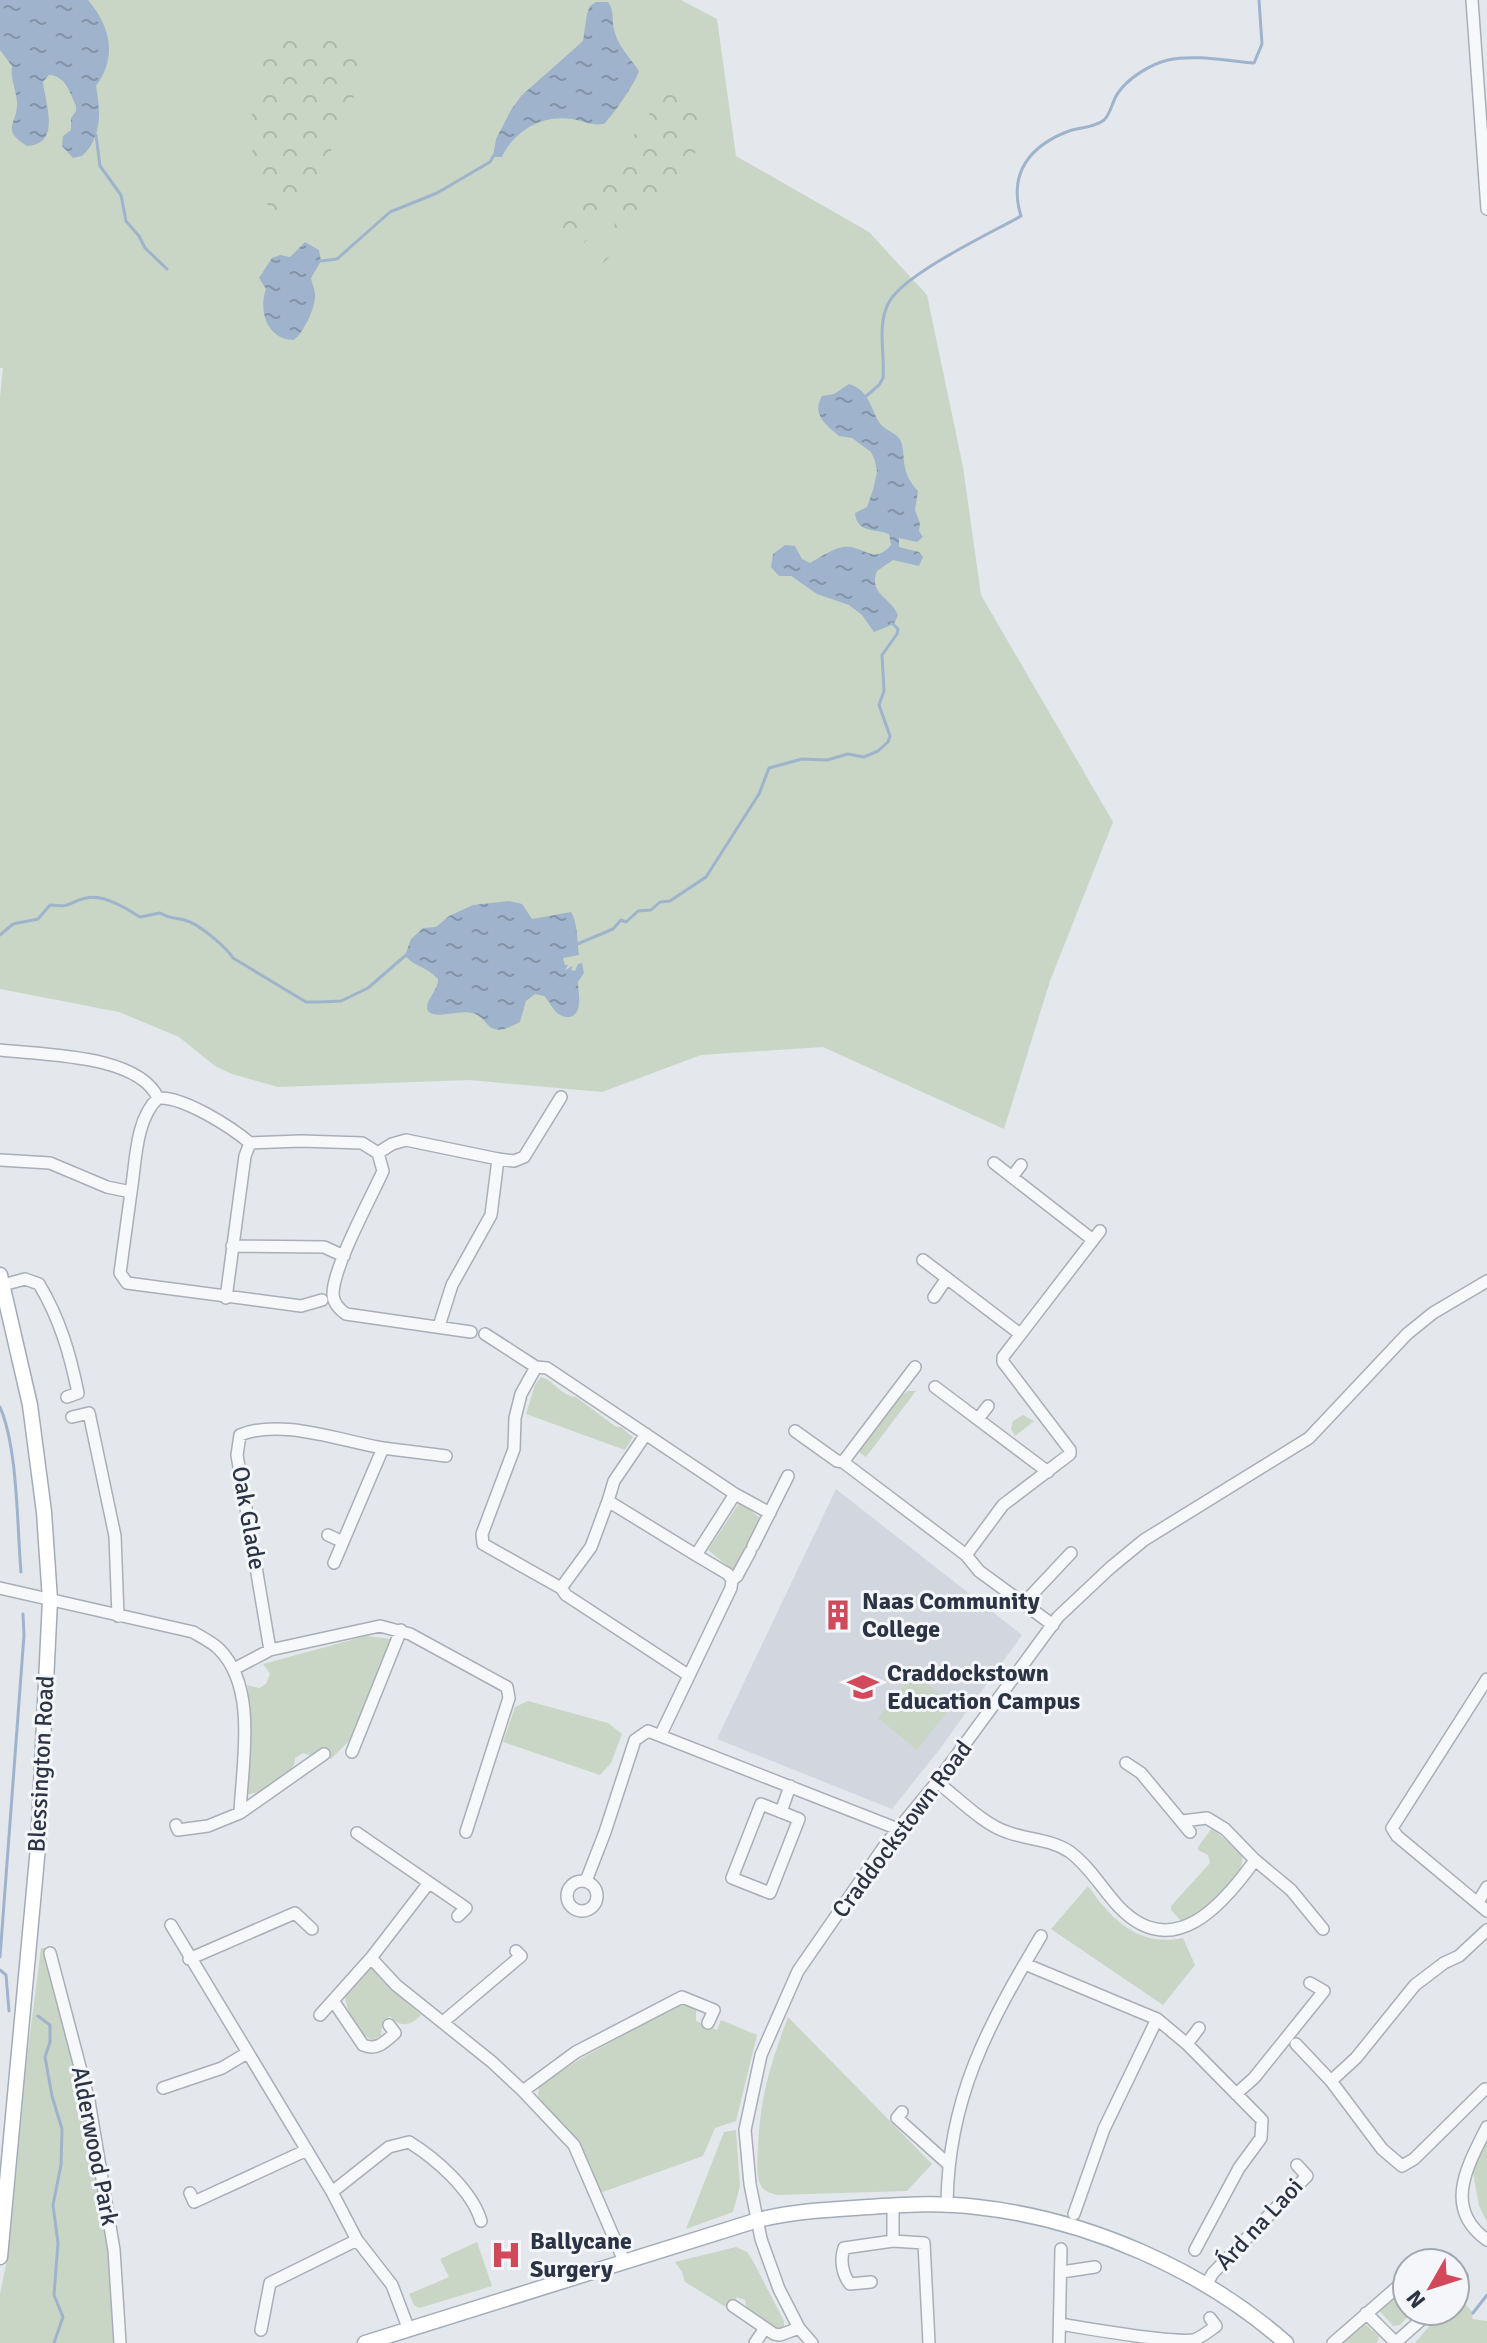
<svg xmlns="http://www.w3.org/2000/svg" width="1487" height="2343" font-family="Signika,sans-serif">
<defs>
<pattern id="forest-crowns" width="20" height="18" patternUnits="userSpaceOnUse" patternTransform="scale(2)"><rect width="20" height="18" fill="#c9d6c5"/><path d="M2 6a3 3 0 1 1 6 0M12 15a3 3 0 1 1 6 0" fill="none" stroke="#adb8ab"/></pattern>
<pattern id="water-ripples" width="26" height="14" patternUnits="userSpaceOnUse" patternTransform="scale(2)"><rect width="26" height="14" fill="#9fb4cc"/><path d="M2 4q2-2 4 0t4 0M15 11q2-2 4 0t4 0" fill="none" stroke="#8293a7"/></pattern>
</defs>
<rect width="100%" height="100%" fill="#e4e7ec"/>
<path fill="#d2d6de" d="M836 1489 1022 1635 939 1750 892 1809 717 1739Z"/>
<path fill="#c9d6c5" d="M0 0H681L717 19 736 156 869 232 927 295 963 467 981 595 1113 822 1050 981 1004 1129 823 1047 701 1055 602 1092 470 1080 278 1087 232 1074 215 1066 179 1037 119 1012 0 989V397L3 368H0Z
M541 1377C554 1380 561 1396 576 1397L616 1427H621L633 1437 625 1450 526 1414 535 1385Z
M908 1391H916L866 1457 858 1451 900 1397Z
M1023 1415 1034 1421 1015 1436 1011 1429 1013 1421Z
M739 1503H742L760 1518 734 1571 708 1550Z
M366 1636 392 1639 352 1738 331 1759C321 1754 313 1757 303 1753L295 1758C297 1774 263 1794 248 1794 236 1775 253 1714 247 1685L259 1688 266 1684 270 1674 263 1664Z
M914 1673 953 1704 917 1750 878 1718Z
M528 1701 608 1723 622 1734 611 1763 600 1775 503 1742 515 1707Z
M1212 1828 1242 1855C1246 1882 1204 1911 1182 1922L1171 1910V1906L1210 1863 1208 1855 1198 1850V1847Z
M1088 1886C1112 1920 1138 1947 1183 1938L1195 1965 1163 2005 1051 1929Z
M41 1948H47L87 2102 112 2250 115 2343H0V2294L9 2250 27 2058Z
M368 1966 375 1967 394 1991 421 2015C411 2026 400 2028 390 2016L382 2024 381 2036 372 2040C357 2034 344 2008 345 1992Z
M682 2003 696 2009V2021L717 2030 721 2020 757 2035 736 2121 715 2128 703 2156 600 2193 579 2143 538 2097 539 2085 582 2058Z
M788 2017 932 2164 907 2191 777 2195C771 2193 765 2192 761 2186 756 2176 757 2160 758 2149 760 2097 770 2065 788 2017Z
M736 2130 740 2186 733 2212 686 2229 724 2132Z
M1487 2141V2222L1479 2206 1472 2167Z
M477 2242 492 2286 426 2306 419 2308 414 2305 409 2294 449 2277 440 2259Z
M736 2247 747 2252 753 2261 784 2321V2327C771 2333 757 2317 747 2310L745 2300 737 2297 729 2309 685 2282 682 2272 675 2262Z
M1407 2290V2311H1413L1400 2325 1393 2326 1379 2310 1380 2307 1398 2292Z
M1457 2294 1473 2313 1472 2319 1487 2321V2343H1415L1442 2311H1455Z
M1365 2324 1379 2336 1377 2343H1341Z"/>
<path fill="url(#forest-crowns)" d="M279 29C312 30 349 30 363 67L361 81 335 138 319 188 310 200 290 211 275 210 268 205 255 185 251 132 252 109 262 63 261 41 265 34Z
M683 91C698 100 707 114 704 132 698 165 618 252 591 274L592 267 608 245 617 216 612 213C595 220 593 239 578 248L555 231 585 203 658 102 669 93Z"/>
<path fill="url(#water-ripples)" d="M0 0H88C110 26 118 56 96 86 101 111 102 138 82 156L73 158 62 146 63 136 71 130V118L76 111V106C70 93 66 76 49 75L43 82C45 103 62 144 27 146 0 129 17 125 17 104 17 91 10 80 12 66L0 50Z
M596 2H608C615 11 611 22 615 33 619 47 631 59 639 71 636 82 613 115 604 124 592 126 583 121 572 119 542 114 514 131 502 157H493L496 139 511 110 521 96 583 41 587 14 590 6Z
M305 242 319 250 321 261 311 278C312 284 316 291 315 298 314 310 304 332 294 340 267 340 258 310 266 289L259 278 272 258 280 255 290 257Z
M849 384C869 390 870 407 879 422 884 430 894 432 899 438 908 451 897 469 918 491L915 510 920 523 919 531 923 537 917 542 899 538V547L919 552 923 557 919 566 893 560 877 571C868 594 891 597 898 615L894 624 874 632 862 615 849 605 817 594 791 576H779L771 567 773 554 785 545 795 546 802 559 810 563C819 558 829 551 839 548 863 541 871 568 891 545L889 534C875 528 857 534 855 513L867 507 873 490 877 472 875 461 871 452 852 438 839 436C826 425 811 414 822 396L834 394Z
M509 901 522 904 532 919 571 912C578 923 577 941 579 955L563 958 565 965H568L565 970 573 966 571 970 575 971 578 964 582 963 584 973 578 982C578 991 584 1015 569 1017 565 1018 559 1015 556 1012 552 1008 549 1001 544 996L535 994 526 1001 520 1022C484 1042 491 1017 472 1013 460 1010 437 1019 429 1012 421 1004 439 991 438 979 426 966 415 967 405 956L411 939 423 928 436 927 449 916 473 905Z"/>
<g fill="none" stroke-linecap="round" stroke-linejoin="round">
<path stroke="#9fb4cc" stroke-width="3" d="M96 135 100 166 121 195 126 221 139 236 145 248 167 269
M321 261 337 259 390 212 437 193 490 162 494 155
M864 398 879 385 883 378C885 354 877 326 888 304 901 275 991 233 1021 216 1008 174 1029 146 1069 131 1081 127 1094 128 1104 120 1111 114 1112 101 1118 93 1128 78 1151 64 1168 60 1195 54 1227 61 1254 63L1262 44 1259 0
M0 935 13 924 38 919 50 905C73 908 68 902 86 898 103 894 126 908 140 917L160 913C172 920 179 917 190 922 202 927 227 948 233 958L306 1002H320L341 1001 368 988 406 955
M575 945 613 929 621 920 626 922 638 911 651 910 660 902 670 901 706 877 759 794 769 768 802 759 827 760 848 754 864 757 878 751 888 742 890 736 879 705 884 691 882 655 897 634 898 629 892 623
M0 1407C18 1448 17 1527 21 1572
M0 1957 24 1635 23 1614
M0 1970 6 1975 9 2011
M38 2016 50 2025V2042L45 2057 52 2096 62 2129 61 2165 53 2205 58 2243 54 2295 63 2317 54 2343
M1473 2313 1487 2295"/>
<g stroke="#a9aeb7" stroke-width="14">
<path id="minor" d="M1472 0 1487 209
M0 1050C42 1055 138 1054 158 1098 135 1120 136 1162 131 1192L107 1187 50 1163 0 1160
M158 1098C183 1096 231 1127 250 1143L301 1141 362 1143 378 1153 392 1144 406 1140 498 1159
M378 1153 383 1171C371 1198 333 1267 333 1294 333 1303 339 1309 346 1314L471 1332
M994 1163 1093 1240
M1012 1177 1021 1165
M131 1192 120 1273 127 1283 301 1306 322 1300
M232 1246 324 1247 344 1256
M923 1260 1020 1334
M3 1285 25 1279 39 1284C60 1319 70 1354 78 1393L67 1397
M934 1297 947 1278
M226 1298 245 1156 250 1143
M439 1326 452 1285 491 1215 498 1159 514 1161 524 1157 561 1097
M485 1334 536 1367
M935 1387 1048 1472
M72 1417 89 1413 115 1536 118 1616
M978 1419 988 1406
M795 1431 837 1461 843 1462 966 1555 979 1571 1053 1625
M646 1434 614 1481 608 1501 696 1555
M843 1462 915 1367
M735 1494 770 1513
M328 1535 343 1542
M753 1546 788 1476
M966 1555 1003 1505 1070 1454V1450L1003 1362V1357L1100 1231
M334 1563 383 1448
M0 1588 193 1632C201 1637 212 1642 219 1649 258 1688 242 1763 240 1813L208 1826 178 1830 176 1825
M561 1588 591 1547 608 1501
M1024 1603 1071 1553
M270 1650 237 1455 240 1435C280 1418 341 1441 383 1448 404 1451 425 1453 446 1456
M234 1669 270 1650 380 1626 410 1634 507 1687 509 1698 466 1832
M688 1675 566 1595 561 1588 483 1544 482 1534 514 1449 515 1418 521 1394 536 1367 547 1368 735 1494 696 1555 728 1574 732 1580
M1487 1679 1392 1828 1397 1836 1487 1911
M661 1734 731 1588 732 1580 737 1576 750 1552
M352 1752 401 1630
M1126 1763 1141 1773 1190 1832
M937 1782C957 1797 984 1825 1007 1832 1028 1840 1051 1839 1070 1852 1090 1867 1103 1890 1119 1907 1173 1963 1223 1905 1255 1860
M761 1804 799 1819 770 1893 732 1878Z
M781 1812 790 1786
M240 1813 324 1754
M1182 1821 1207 1818 1225 1829 1255 1860 1291 1890 1323 1929
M357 1833 466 1908 458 1916
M586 1881 605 1832 635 1740 648 1731 898 1829
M567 1896a15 15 0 1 1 30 0a15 15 0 1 1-30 0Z
M1478 1902 1487 1887
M171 1925 332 2192 357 2240 392 2285 409 2330
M50 1953 89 2101 114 2250 120 2343
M371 1958 396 1985 492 2062 523 2091 574 2145 624 2261
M189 1959 295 1913 312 1929
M1025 1964 1157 2019 1187 2044 1262 2120 1261 2138 1239 2168 1195 2250
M334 2002 363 2045C377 2051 385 2042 395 2033L389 2025
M320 2015 371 1958 428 1884
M443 2022 521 1956 516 1951
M1187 2044 1199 2028
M1296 2044 1331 2081 1382 2149 1402 2166 1414 2159 1485 2089
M1331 2081 1356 2058 1415 1985 1444 1963 1459 1956 1487 1930
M163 2088 222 2068 247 2053
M523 2091 576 2052 682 1997 714 2010 708 2023
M1236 2094 1254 2078 1324 1991 1310 1983
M902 2112 897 2118 947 2163
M1487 2127C1468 2165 1442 2208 1487 2240
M332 2192 389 2147 409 2142C435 2158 472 2190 481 2221
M190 2193 194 2202 307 2150
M947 2204C948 2098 988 2025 1041 1936
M893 2205V2241L924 2243 929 2343
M1074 2214 1104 2129 1157 2019
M1062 2272 1095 2267
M871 2282 850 2284C842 2274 840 2259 844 2248L893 2241
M1455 2283 1462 2277
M1206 2285 1213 2273 1307 2176 1297 2165
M733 2306 774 2334 780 2335 799 2328
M1366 2313 1396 2343
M1060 2324C1090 2329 1169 2343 1194 2340 1202 2337 1209 2331 1216 2326L1210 2318
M261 2330 270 2283 357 2240
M755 2343 765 2328
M812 2343 799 2328 779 2289 761 2239 750 2184 745 2130 761 2055 798 1971 886 1844 937 1782 1058 1617 1110 1568 1144 1540 1309 1438 1407 1334 1433 1313 1487 1281
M1059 2343 1061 2249
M1333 2343 1403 2282
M1395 2343 1431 2311"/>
</g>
<g stroke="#a3abb8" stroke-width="17">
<path id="major" d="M0 1275 30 1405 44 1512 50 1600 38 1847 0 2257
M365 2343 758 2220C790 2212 821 2210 854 2208 895 2205 936 2202 977 2207 1087 2219 1202 2269 1286 2343"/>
</g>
<use href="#minor" stroke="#f7f8fa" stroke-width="11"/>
<use href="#major" stroke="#fff" stroke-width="14"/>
</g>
<defs>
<g id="building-bare" transform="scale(2.4)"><path d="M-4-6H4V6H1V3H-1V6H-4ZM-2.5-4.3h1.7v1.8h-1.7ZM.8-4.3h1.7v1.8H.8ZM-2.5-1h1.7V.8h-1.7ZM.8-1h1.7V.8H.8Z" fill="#d1495b" stroke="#f4f6f9" stroke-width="2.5" paint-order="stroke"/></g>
<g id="school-bare" transform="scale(2.4)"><path d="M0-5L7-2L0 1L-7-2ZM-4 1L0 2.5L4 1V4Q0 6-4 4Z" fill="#d1495b" stroke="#f4f6f9" stroke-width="2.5" paint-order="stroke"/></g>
<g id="hospital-bare" transform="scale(2.4)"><path d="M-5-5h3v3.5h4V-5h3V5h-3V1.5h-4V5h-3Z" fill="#d1495b" stroke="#f4f6f9" stroke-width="2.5" paint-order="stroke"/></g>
</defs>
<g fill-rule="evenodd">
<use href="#building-bare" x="838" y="1615"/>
<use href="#school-bare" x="863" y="1687"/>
<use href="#hospital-bare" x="506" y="2255"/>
</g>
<g text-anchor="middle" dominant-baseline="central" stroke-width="6" stroke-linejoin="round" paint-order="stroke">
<g font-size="24" fill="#2b3445" stroke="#f4f6f9">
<text transform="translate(249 1518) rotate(80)">Oak Glade</text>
<text transform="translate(41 1764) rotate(-87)">Blessington Road</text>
<text transform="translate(902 1829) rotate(-53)">Craddockstown Road</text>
<text transform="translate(95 2146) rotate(79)">Alderwood Park</text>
<text transform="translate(1259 2224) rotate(-47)">Árd na Laoi</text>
</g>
<g font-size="24" font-weight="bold" fill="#2b3445" stroke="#f4f6f9" text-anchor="start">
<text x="862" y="1601">Naas Community<tspan x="862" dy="28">College</tspan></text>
<text x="887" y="1673">Craddockstown<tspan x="887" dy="28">Education Campus</tspan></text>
<text x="530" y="2241">Ballycane<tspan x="530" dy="28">Surgery</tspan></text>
</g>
</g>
<g transform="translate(1431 2287) rotate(231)"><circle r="38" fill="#f4f6f9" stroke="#a4a8b1" stroke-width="2"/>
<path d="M0-6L14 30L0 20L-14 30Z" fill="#d1495b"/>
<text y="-12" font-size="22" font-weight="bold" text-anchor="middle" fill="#2b3445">N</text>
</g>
</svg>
